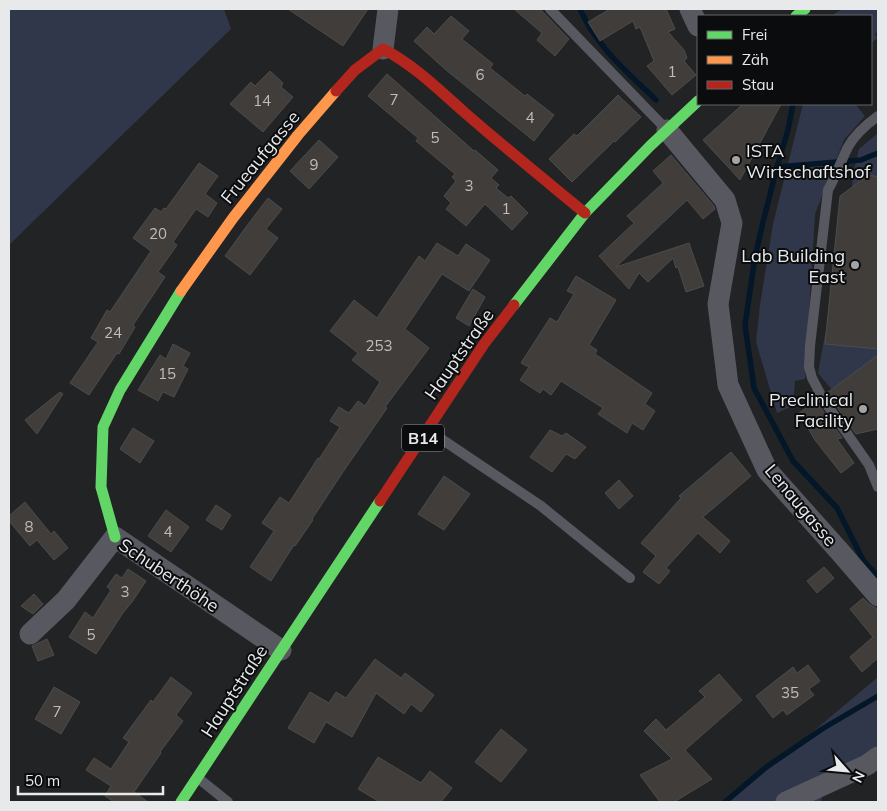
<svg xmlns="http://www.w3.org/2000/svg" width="887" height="811" font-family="Mulish,sans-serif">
<rect width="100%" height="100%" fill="#222324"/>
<path fill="#30374b" d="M9 9H224L231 29 9 245Z
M842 9H878V31L875 34 878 38 871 43V16H833L834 14Z
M803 104H855L865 116 844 140 815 214 805 379 795 381 793 406 777 413 756 342 760 305 773 224Z
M878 133V356L832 390 818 373 852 187 853 174 859 149Z
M878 677V747L823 793 821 802H729Z"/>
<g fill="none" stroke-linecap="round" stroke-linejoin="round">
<path stroke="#031729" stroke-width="5.5" d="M580 9C596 46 627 72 656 100
M878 153 861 160 777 167 763 222 755 257 745 325 754 388 793 461 837 508 863 560 878 577
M777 167 788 130 793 104
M725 802 765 768 822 729 878 696"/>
</g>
<path fill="#413d3a" stroke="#4c4c4c" d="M288 9H368L343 46Z
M514 9H540L569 39 555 56 537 40 542 33Z
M610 9H666L675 29 668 32 684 50 687 58 684 61 696 75 672 95 647 66 654 61 640 27 636 29 633 21 600 41 588 22Z
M451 16 469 31 462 39 493 64 490 68 525 96 527 94 554 115 534 141 446 70 414 41 427 27 434 34Z
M270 71 283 83 281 87 293 97 263 132 230 104 251 82 255 86Z
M387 74 474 151 475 150 498 170 491 178 499 185 496 188 508 198 511 196 528 213 512 230 485 204 466 226 446 209 451 203 444 196 456 181 452 177 455 174 416 141 418 138 368 96Z
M618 95 641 117 615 142 614 141 572 182 549 159 574 134 577 136Z
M743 104H781L740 180 703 140Z
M319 140 338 157 309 189 290 171Z
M671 155 714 206 715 209 703 219 687 200 616 267 689 243 704 286 686 292 678 267 676 268 673 258 648 282 639 273 629 289 599 256 634 223 627 216 663 183 653 171Z
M199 163 218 176 205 194 217 203 208 217 196 209 173 242 177 245 158 272 165 277 133 325 135 327 119 354 117 353 89 395 70 383 98 342 91 338 107 310 110 312 151 251 133 238 155 208 161 212 164 208 166 209Z
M869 175 878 177V349L825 344 840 196Z
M268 198 282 209 266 229 278 238 250 275 225 256 246 227Z
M437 243 458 256 466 244 490 260 469 291 442 274 405 329 429 348 385 407 387 408 345 469 312 519 313 520 295 546 294 545 271 581 250 567 274 531 262 523 280 497 289 503 318 458 319 459 340 427 330 421 339 407 349 413 358 401 365 406 380 382 352 360 358 353 330 331 354 300 377 318 419 256 425 261Z
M576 276 616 300 589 345 597 350 595 354 652 393 645 404 655 411 643 430 632 423 627 433 598 414 603 408 561 381 551 395 543 389 540 393 520 380 529 367 521 363 550 318 557 322 574 294 567 291Z
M473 289 485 297 469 326 456 318Z
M173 344 190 353 183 366 188 369 174 397 163 392 158 401 138 390 160 355 166 359Z
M878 355V429L856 434 827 393Z
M60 392 63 394 37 434 25 420Z
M816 401 842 438 837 439 854 463 841 473 815 440 799 413Z
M133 428 154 441 140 463 120 449Z
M550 430 562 436 566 433 586 447 575 459 566 454 552 472 530 457Z
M731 452 751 476 703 517 730 541 720 553 698 533 666 568 670 571 659 584 643 572 656 556 641 543 681 498 679 496Z
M444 476 470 494 444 530 418 514Z
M619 480 633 496 619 509 605 493Z
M25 502 51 534 54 531 68 548 54 560 37 540 30 546 9 521V516Z
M216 505 231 515 222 530 206 520Z
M166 510 189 527 171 552 148 536Z
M824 567 834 578 817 593 807 581Z
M128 569 146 581 132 602 123 613 96 654 69 637 85 612 93 618 111 590 107 587 116 574 122 578Z
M34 594 43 604 33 614 21 606Z
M863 598 869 604 876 608 878 611V658L862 672 850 657 873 637 850 609Z
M47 639 54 655 38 661 32 646Z
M375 659 401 678 405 673 434 695 421 712 411 704 404 714 376 693 352 737 326 722 314 743 288 728 310 692 329 703 336 692 346 698Z
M808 665 820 681 809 689 814 695 787 715 783 710 773 718 756 696 793 667 797 673Z
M719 674 742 700 685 750 712 779 674 802H660L640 775 672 759 644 731 656 719 666 730 705 697 699 691Z
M171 677 192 693 176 715 183 721 160 752 161 753 134 792 148 802H114L105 796 111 786 86 770 94 758 111 769 129 742 123 738 151 700 153 702Z
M54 687 80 702 61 734 35 719Z
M501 729 527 750 501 782 475 762Z
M378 757 421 783 430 771 452 788 441 802H380L358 789Z"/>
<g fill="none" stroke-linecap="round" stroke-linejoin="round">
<path stroke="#585861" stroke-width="10" d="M550 9 666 129
M878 116C867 124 855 134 848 147 841 161 836 176 828 190L810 346 809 367 812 378 823 399 869 465 878 487
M428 430 541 506 630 578
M198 778 228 802"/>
<path stroke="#585861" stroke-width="21" d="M690 9 698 26
M383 49 388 9
M667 130 725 200 732 223 718 304 728 385 767 470 841 553 878 596
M30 634 66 600 115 537 281 650
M786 802 867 765 878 757"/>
<path stroke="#63d668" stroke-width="11" d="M796 16 805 9
M514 305 585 213 650 146 698 101
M115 537 101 487 103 427 120 390 181 291
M181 802 380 501"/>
<path stroke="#ff974d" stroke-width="11" d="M181 291 233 218 298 135 336 91"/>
<path stroke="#b3261e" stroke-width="11" d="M336 91 355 70 383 49C414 65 438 89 464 112 504 147 545 180 585 213
M380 501 484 344 514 305"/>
</g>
<g fill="#a3a4a5" stroke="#0b0c0d" stroke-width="2">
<circle cx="736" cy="160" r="5"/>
<circle cx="855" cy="265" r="5"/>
<circle cx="863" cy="409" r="5"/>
</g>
<g text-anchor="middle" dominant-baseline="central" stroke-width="4" stroke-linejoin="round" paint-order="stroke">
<g font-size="15" fill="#bebebf">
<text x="672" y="71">1</text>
<text x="480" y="74">6</text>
<text x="394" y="99">7</text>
<text x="262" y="100">14</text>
<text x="530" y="117">4</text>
<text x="435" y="137">5</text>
<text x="314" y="164">9</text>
<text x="469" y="185">3</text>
<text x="506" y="208">1</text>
<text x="158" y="233">20</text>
<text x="113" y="332">24</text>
<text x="379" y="345">253</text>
<text x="167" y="373">15</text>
<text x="29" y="526">8</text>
<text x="168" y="531">4</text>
<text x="125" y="591">3</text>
<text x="91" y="634">5</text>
<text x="790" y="692">35</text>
<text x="57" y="711">7</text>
</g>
<rect fill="#0b0c0d" stroke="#a6a7a8" stroke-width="1" x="402" y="424.5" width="42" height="27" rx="4"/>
<g font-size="16" font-weight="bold" fill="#e8e9eb">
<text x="423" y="438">B14</text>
</g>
<g font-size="18" fill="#e8e9eb" stroke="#0b0c0d" text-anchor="end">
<text x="746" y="150" text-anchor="start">ISTA<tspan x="746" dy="21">Wirtschaftshof</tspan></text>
<text x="845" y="255">Lab Building<tspan x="845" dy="21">East</tspan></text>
<text x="853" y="399">Preclinical<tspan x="853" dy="21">Facility</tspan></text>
</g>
<g font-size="18" fill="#e8e9eb" stroke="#0b0c0d">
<text transform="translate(260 157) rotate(-51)">Frueaufgasse</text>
<text transform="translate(459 354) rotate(-55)">Hauptstraße</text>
<text transform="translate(801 505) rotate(50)">Lenaugasse</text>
<text transform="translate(169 575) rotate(34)">Schuberthöhe</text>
<text transform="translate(234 691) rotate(-57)">Hauptstraße</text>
</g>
</g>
<rect width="887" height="811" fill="none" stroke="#e8e9eb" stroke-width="20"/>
<rect x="697" y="15" width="175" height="90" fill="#0b0c0d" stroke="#636466"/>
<rect x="707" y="31" width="25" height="8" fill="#63d668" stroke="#636466"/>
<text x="742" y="40" font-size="15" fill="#e8e9eb">Frei</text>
<rect x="707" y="56" width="25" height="8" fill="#ff974d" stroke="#636466"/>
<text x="742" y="65" font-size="15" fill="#e8e9eb">Zäh</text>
<rect x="707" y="81" width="25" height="8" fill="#b3261e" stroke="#636466"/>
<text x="742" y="90" font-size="15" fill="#e8e9eb">Stau</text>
<g transform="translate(847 771) rotate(117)" stroke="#0b0c0d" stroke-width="4" paint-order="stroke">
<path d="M0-4L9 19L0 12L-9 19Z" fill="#e8e9eb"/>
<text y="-8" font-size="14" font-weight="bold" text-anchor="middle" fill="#e8e9eb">N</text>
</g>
<path d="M18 786v8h145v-8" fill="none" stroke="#e8e9eb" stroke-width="2.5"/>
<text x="25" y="786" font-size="15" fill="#e8e9eb" stroke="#0b0c0d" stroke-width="4" paint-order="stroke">50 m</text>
</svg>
